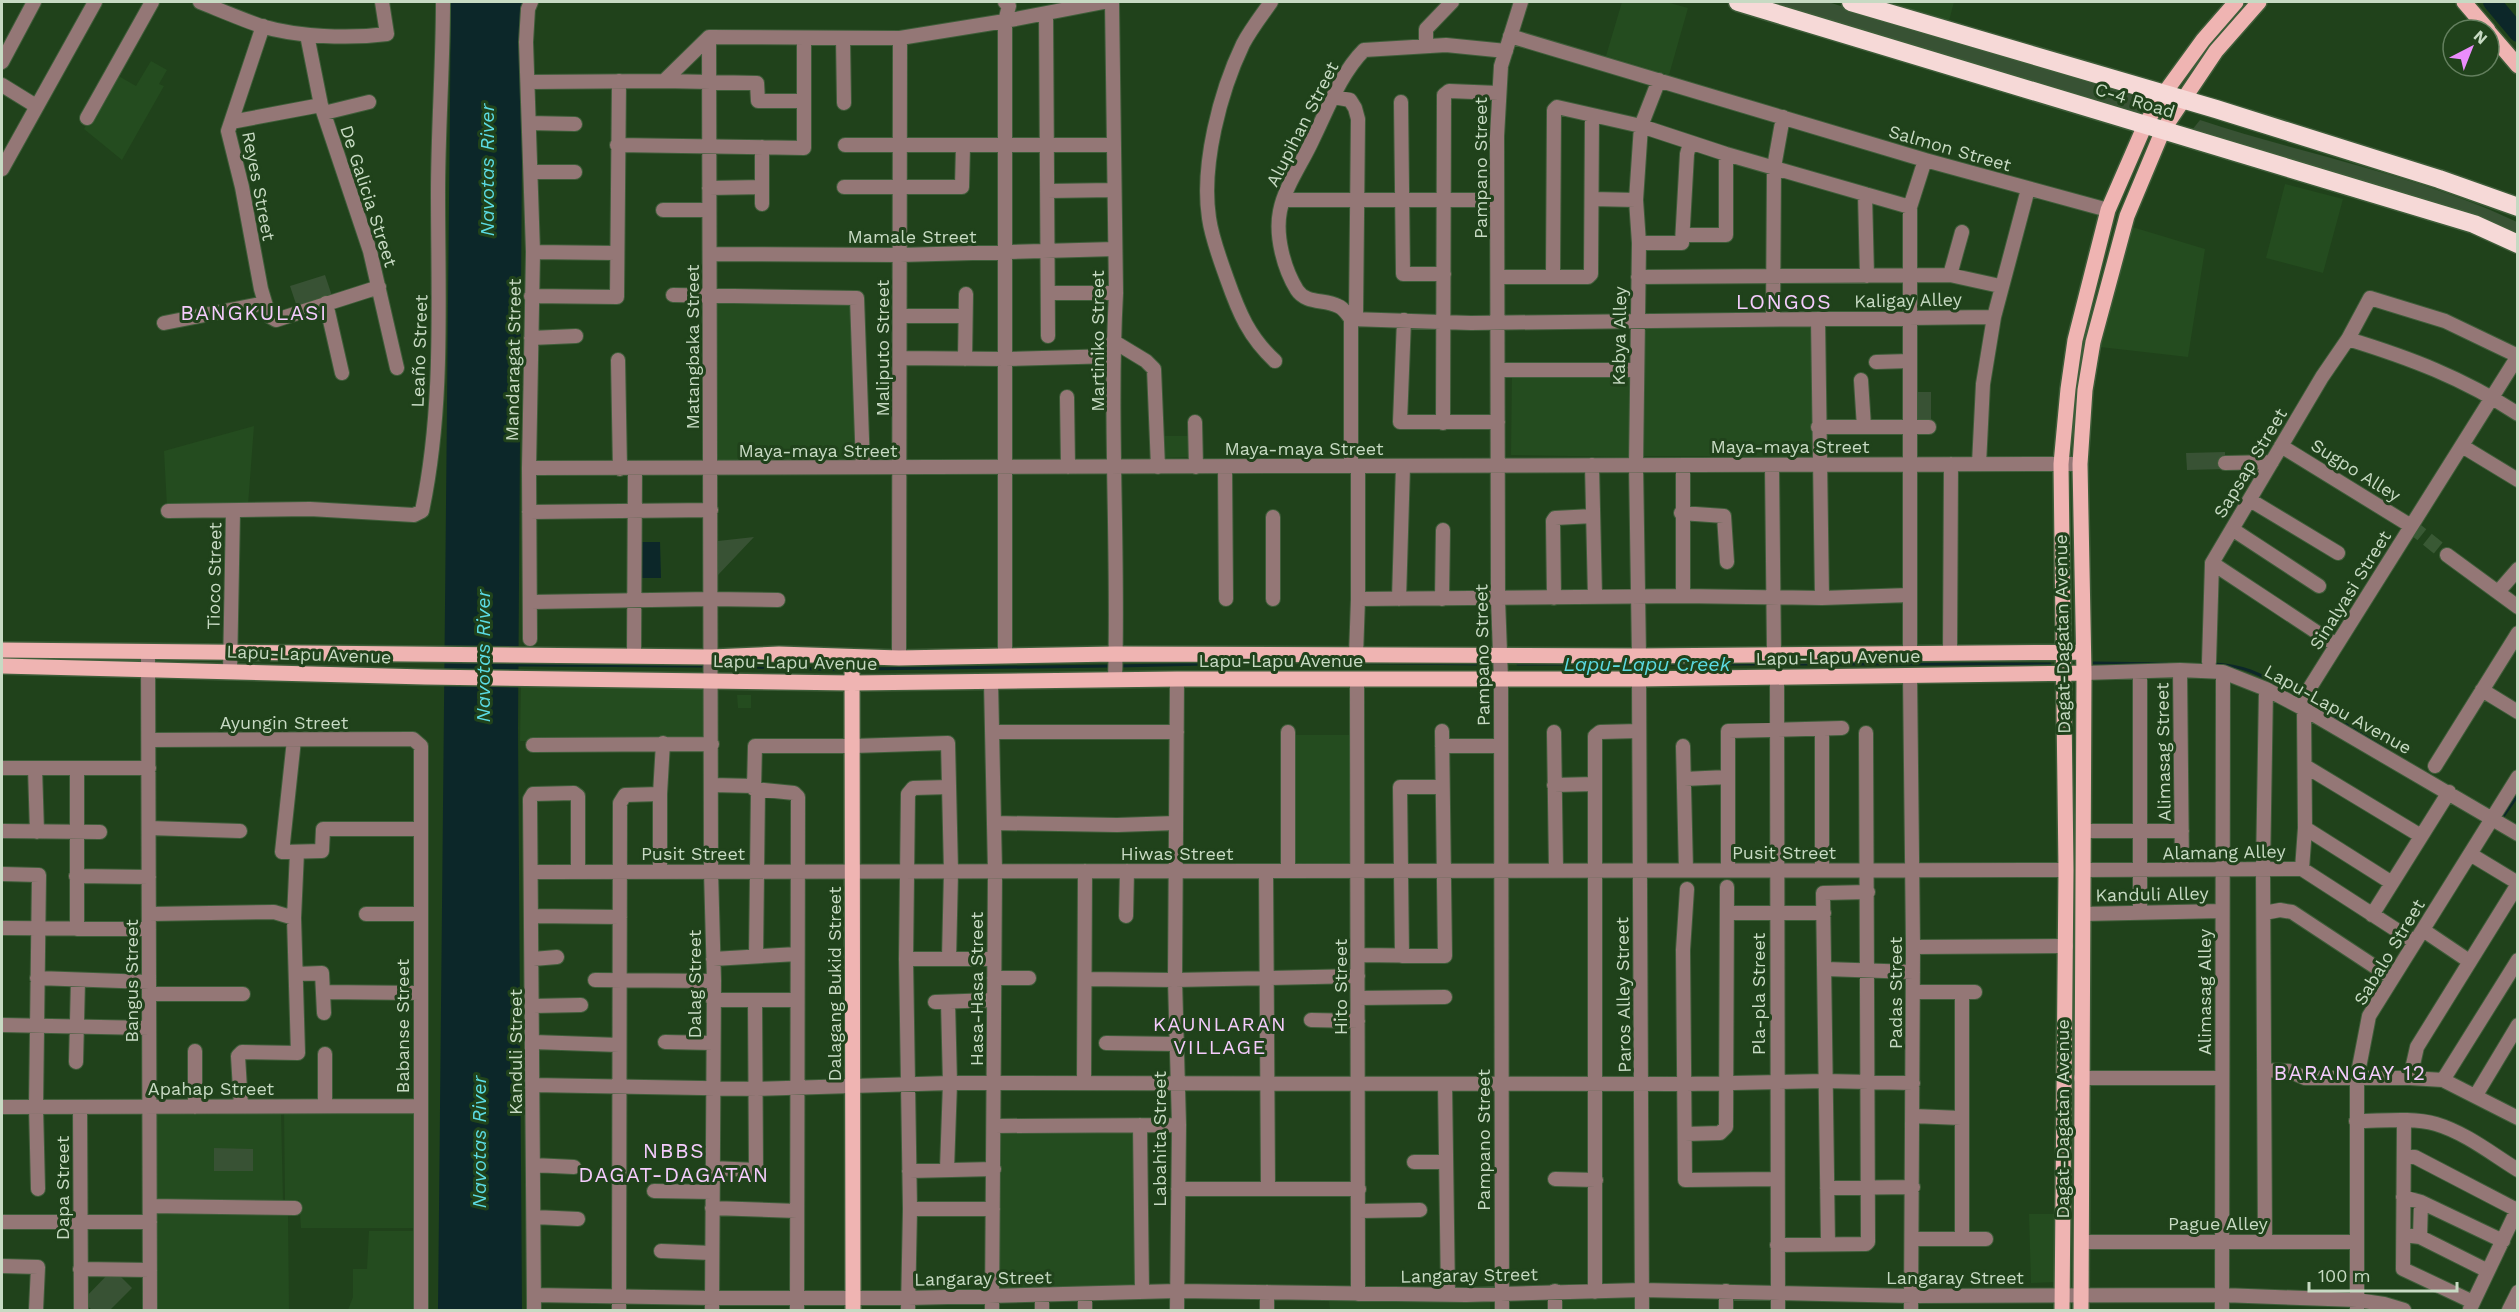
<svg xmlns="http://www.w3.org/2000/svg" width="2519" height="1312" font-family="'Work Sans',sans-serif">
<rect width="100%" height="100%" fill="#20421b"/>
<path fill="#244c1f" d="M1622 2H1666L1688 8 1669 75 1606 56Z
M1886 2H1954L1949 21Z
M151 61 167 70 159 84 164 86 122 160 84 129 115 74 136 86Z
M2285 184 2343 199 2323 273 2266 258Z
M2129 226 2205 249 2188 357 2100 347Z
M854 295 856 459 714 462 715 296Z
M1645 322 1817 323 1815 457 1644 456Z
M1512 371 1633 373 1632 457 1511 455Z
M254 426 248 505 167 507 164 451Z
M1161 436H1194V457L1162 458Z
M521 685H704L703 742 520 741Z
M737 695H751V708H738Z
M1290 735H1351V864L1289 866Z
M281 1111 283 1202H155L156 1113 211 1115Z
M284 1111 413 1114 414 1228H301L299 1200H285Z
M1135 1126 1141 1289 998 1291 999 1129Z
M151 1213 288 1214 289 1310H154Z
M2029 1214H2055L2056 1282 2031 1283Z
M369 1231H414V1310H348L353 1297V1269H367Z
M1640 1296V1310H1558V1297Z
M1329 1299 1490 1302V1310H1330Z"/>
<path fill="#385234" d="M1762 2H1828L2146 100 2139 113Z
M2200 120C2305 155 2417 174 2517 222V237L2192 130Z
M325 275 332 296 297 307 290 286Z
M1912 392H1931V425H1912Z
M2225 452V469L2187 470 2186 453Z
M754 537 718 575V541Z
M214 1148 253 1149V1171H214Z
M113 1269 132 1288 110 1310H92L82 1301Z"/>
<path fill="#0c2729" d="M451 2H523L518 728 522 1310H438Z
M642 542H660L661 578H642Z"/>
<g fill="none" stroke-linecap="round" stroke-linejoin="round">
<path stroke="#0c2729" stroke-width="3" d="M1313 662 1485 664
M2094 663 2167 664
M1518 664H2050
M2213 664C2243 665 2260 674 2286 689
M518 665 705 666
M719 666 846 670
M1119 666 1294 662
M860 669 1112 666
M2324 711 2389 751
M2502 818 2518 795"/>
<path stroke="#0c2729" stroke-width="18" d="M2492 2 2518 33"/>
<path stroke="#395934" stroke-width="14" stroke-dasharray="14 7" stroke-linecap="butt" d="M2411 526 2447 555"/>
<g stroke="#3e5d39" stroke-width="16">
<path id="minor" d="M200 2C220 10 241 19 261 26 298 37 349 39 387 34L382 2
M1112 2 1116 293C1109 422 1119 551 1115 680
M1271 2C1262 15 1251 29 1243 44 1220 92 1201 165 1209 218 1212 239 1220 259 1227 279 1239 313 1249 337 1275 361
M1046 14 1048 336
M263 26 228 131 242 187 261 289 269 316 276 320 379 287
M307 35 321 105 370 251 397 368
M1510 36 1925 160 2108 210
M709 37 711 871 714 981 712 1310
M843 38 844 103
M1426 45V29L1452 2
M2 62 34 2
M664 81 709 37 900 38 1005 21 1104 2
M528 82 664 81 757 83 758 101H802
M2 85 36 106
M1334 97 1350 100 1355 108 1358 119 1356 314 1354 319
M1401 102 1403 274H1444
M324 113 369 102
M87 118 152 2
M231 122 321 105
M529 123 575 124
M617 145 804 148V38
M845 145H1112
M762 147V204
M2 169 95 2
M531 172H575
M844 187H962L963 146
M709 188 762 187
M1047 191 1113 190
M1865 194 1867 276
M1592 199 1636 200
M1283 200H1496
M663 210H709
M1683 235H1726V154
M1639 243H1682L1687 154 1690 143
M533 252 616 253
M710 254 900 255 1115 249
M1950 275 1962 232
M1553 276 1554 110 1557 107 1641 126 1726 154 1910 207
M1498 277H1588L1591 274 1592 115
M1638 277 1950 275 2000 286
M1048 293H1116
M673 295 857 298 863 467
M531 296 617 297 619 81
M326 303 342 373
M900 316H965
M1351 319 1471 323 1994 317
M1773 319 1774 167 1783 117
M1818 319 1822 598
M1404 320 1400 422H1498
M164 323 265 303
M531 338 576 336
M2348 339C2410 358 2463 378 2518 414
M1113 341 1146 361 1154 369 1158 467
M900 358 1005 359 1113 356
M965 359 966 294
M618 360 620 469
M1876 362 1910 361
M1499 370H1637
M1861 380 1864 427
M1067 397 1068 467
M1195 422 1196 467
M1443 423 1444 95 1449 91 1498 93
M1818 427H1929
M2281 446 2411 526
M2462 446 2518 480
M2225 463 2272 462
M1979 464 1983 384 1994 317 2028 189
M1592 465 1595 597
M1772 465 1774 654
M1351 466V319C1347 314 1344 308 1338 306 1325 299 1306 304 1297 290 1284 269 1275 236 1280 211 1285 186 1302 163 1312 141 1327 111 1340 74 1364 50L1446 45 1506 51
M1225 467 1226 599
M529 468 2080 464
M2250 500 2338 553
M168 511 310 509 414 515 422 511C444 407 438 299 438 193 438 129 443 65 443 2
M529 512 711 510
M1681 513 1724 516 1727 562
M1273 517V599
M2232 529 2319 586
M2447 555 2518 607
M2212 563 2336 645
M2498 592 2518 569
M1683 596V465
M1554 598 1553 521 1555 518 1593 516
M1358 599 1683 596 1822 598 1910 595
M1399 599 1403 466
M1442 599 1443 530
M531 602 711 599 778 600
M530 639 529 468 533 252 526 42 528 9 531 2
M148 652 150 1310
M1910 653V207L1925 160
M1950 653 1951 464
M1356 655 1358 599V466
M634 656 635 468
M1005 656V21L1009 6 1005 2
M1639 656 1636 465 1639 243 1636 200 1641 126 1659 80
M899 658 900 38
M2209 662 2212 563 2322 377 2348 339 2370 298 2445 321 2518 356
M2180 670 2182 870
M230 671 233 511
M2140 672V912
M2084 673 2180 670 2223 672 2266 689 2304 709 2518 834
M1910 675 1913 947 1911 1310
M1777 677 1778 1310
M1639 679 1642 1310
M1357 680 1358 1294
M991 682 995 871 992 1310
M2482 690 2518 712
M993 732H1177
M1288 732V871
M1554 732 1556 870
M149 740 413 739 421 746V1310
M294 740 282 852 322 851 323 829H420
M533 745 712 744
M1442 746H1501
M1683 746 1686 870
M2305 766 2421 836
M2435 766 2518 633
M2 768H149
M35 768 37 832
M1684 779 1727 777
M712 785 754 786
M1554 785 1595 784
M994 823 1117 825 1176 823
M149 828 240 831
M2305 828 2392 883
M2 831 100 832
M2083 831H2182
M2470 854 2518 883
M2302 869 2305 828 2304 709 2309 689 2518 356
M1728 870V731L1842 728
M1822 870V729
M2083 870 2302 869 2415 942
M1266 871 1268 1188
M532 872 2066 870
M660 872V794
M2 874 39 875 36 1107 38 1189
M76 876 149 877
M1687 889 1683 950 1685 1180 1776 1179
M1727 913H1824
M2264 913 2280 910 2292 912 2392 978
M149 914 274 912 294 918
M366 914H419
M2083 914 2222 911
M2372 915 2449 792
M532 916 620 917
M1126 916 1127 871
M2 928 149 929
M77 929V769
M2423 930 2469 961
M1913 947 2066 946
M1358 955 1445 956 1442 731
M756 956 758 789
M1402 956 1400 787H1442
M533 959 557 957
M713 959 797 954
M906 959H994
M1826 969 1913 972
M296 974 322 973 324 1013
M37 978 149 982
M994 978H1029
M1085 979 1175 980 1358 976
M595 980 714 981
M323 992 420 993
M1913 992H1975
M149 994H243
M1358 998 1445 997
M713 1000H755
M935 1002 994 1000
M533 1006 581 1005
M1311 1020 1358 1021
M2 1025 149 1028
M533 1042 619 1045
M665 1042 713 1043
M1106 1043 1177 1044
M76 1062 78 980
M2264 1070 2289 1071 2305 1078H2410L2443 1080 2518 1118
M2081 1078H2222
M2410 1078 2417 1047 2518 884
M2443 1080 2518 960
M1084 1083 1085 871
M1445 1084 1448 1295
M533 1085 757 1089 950 1083 1686 1084 1825 1081 1913 1083
M2476 1095 2518 1025
M241 1106 238 1056 242 1052 298 1053 294 918 297 852
M325 1106V1054
M2 1107 420 1106
M80 1107 81 1310
M195 1107V1051
M1913 1116 1961 1118
M2356 1121C2382 1121 2411 1117 2436 1124 2466 1133 2492 1154 2518 1170
M2404 1121 2403 1269 2473 1302
M1140 1125 1142 1292
M994 1126 1179 1125
M1685 1134 1720 1133 1726 1127 1727 887
M2404 1157H2415L2517 1210
M1414 1162H1446
M533 1165 574 1167
M712 1168 756 1170 755 1000H797
M947 1169 950 1083 948 1002
M909 1171 994 1169
M1555 1179 1596 1180
M1827 1188 1913 1187
M1178 1189H1359
M654 1191 712 1192
M2403 1197 2421 1202 2503 1241
M150 1206 295 1208
M712 1208 797 1211
M910 1209H993
M1359 1211 1420 1210
M534 1217 578 1219
M2 1222H150
M2404 1235 2420 1237 2488 1271
M2420 1237 2421 1202
M1912 1239H1986
M1962 1239V992
M2081 1242H2356
M2265 1242 2263 869 2266 689
M1828 1244 1823 893 1868 892
M1777 1245 1866 1244 1868 1242 1866 733
M661 1251 712 1253
M2 1266 38 1267 36 1310
M80 1269 150 1270
M1555 1291V1310
M1726 1291V1310
M1267 1292V1310
M1595 1292V736L1600 732 1639 731
M534 1295 712 1298H908L1177 1291 1466 1295 1642 1290 1912 1296 2222 1295 2357 1300 2384 1304 2404 1310
M2470 1309 2518 1208
M534 1310 530 799 533 794 574 793 578 796V872
M619 1310 620 803 625 795 660 794 663 743
M797 1310 798 797 794 793 754 789 755 746H853L948 743 951 871 949 959
M908 1310 910 1209 906 959 908 794 913 788 949 787
M1042 1310V1295
M1085 1310V1294
M1177 1310 1179 1125 1175 980 1177 679
M1502 1310 1501 679 1498 599 1497 136 1501 66 1521 2
M2222 1310 2223 672
M2357 1310V1078L2369 1016 2518 777
M2509 1310 2518 1292"/>
</g>
<g stroke="#3e5d39" stroke-width="18">
<path id="major" d="M2464 2 2488 30
M2489 32 2518 66
M2 650 712 657 779 654 899 658 1115 654 1639 656 2082 652
M852 658 853 1310
M2 666 425 677 852 683 1177 679H1639L2084 673
M2062 1310 2066 870 2061 464 2068 389 2075 340 2108 210 2145 125 2163 95 2203 40 2236 2
M2081 1310 2084 673 2080 464 2085 390 2093 342 2127 216 2163 130 2216 51 2259 2"/>
</g>
<g stroke="#3e5d39" stroke-width="21">
<path id="highway" d="M1738 2 2474 224 2518 244
M1851 2 2216 109 2439 179 2518 207"/>
</g>
<use href="#minor" stroke="#947776" stroke-width="14"/>
<use href="#major" stroke="#efb4b2" stroke-width="15"/>
<use href="#highway" stroke="#f6d9d7" stroke-width="18"/>
</g>
<g text-anchor="middle" dominant-baseline="central" stroke-width="6" stroke-linejoin="round" paint-order="stroke">
<g font-size="18" fill="#c7dac3" stroke="#20421b">
<text transform="translate(2135 100) rotate(17)">C-4 Road</text>
<text transform="translate(1302 124) rotate(-63)">Alupihan Street</text>
<text transform="translate(1950 148) rotate(16)">Salmon Street</text>
<text transform="translate(1480 168) rotate(-90)">Pampano Street</text>
<text transform="translate(259 186) rotate(79)">Reyes Street</text>
<text transform="translate(369 196) rotate(72)">De Galicia Street</text>
<text x="912" y="236">Mamale Street</text>
<text transform="translate(1908 300) rotate(-1)">Kaligay Alley</text>
<text transform="translate(1619 336) rotate(-89)">Kabya Alley</text>
<text transform="translate(1097 341) rotate(-90)">Martiniko Street</text>
<text transform="translate(692 347) rotate(-90)">Matangbaka Street</text>
<text transform="translate(882 348) rotate(-90)">Maliputo Street</text>
<text transform="translate(419 351) rotate(-88)">Leaño Street</text>
<text transform="translate(513 360) rotate(-89)">Mandaragat Street</text>
<text x="1790" y="446">Maya-maya Street</text>
<text x="1304" y="448">Maya-maya Street</text>
<text x="818" y="450">Maya-maya Street</text>
<text transform="translate(2250 463) rotate(-59)">Sapsap Street</text>
<text transform="translate(2356 470) rotate(32)">Sugpo Alley</text>
<text transform="translate(214 576) rotate(-89)">Tioco Street</text>
<text transform="translate(2350 590) rotate(-58)">Sinalyasi Street</text>
<text transform="translate(2062 634) rotate(-91)">Dagat-Dagatan Avenue</text>
<text transform="translate(309 654) rotate(2)">Lapu-Lapu Avenue</text>
<text transform="translate(1482 655) rotate(-91)">Pampano Street</text>
<text transform="translate(1838 657) rotate(-1)">Lapu-Lapu Avenue</text>
<text x="1281" y="660">Lapu-Lapu Avenue</text>
<text transform="translate(795 662) rotate(1)">Lapu-Lapu Avenue</text>
<text transform="translate(2338 709) rotate(29)">Lapu-Lapu Avenue</text>
<text x="284" y="722">Ayungin Street</text>
<text transform="translate(2163 752) rotate(-91)">Alimasag Street</text>
<text x="1784" y="852">Pusit Street</text>
<text transform="translate(2224 852) rotate(-1)">Alamang Alley</text>
<text x="693" y="853">Pusit Street</text>
<text x="1177" y="853">Hiwas Street</text>
<text transform="translate(2152 894) rotate(-1)">Kanduli Alley</text>
<text transform="translate(2389 952) rotate(-59)">Sabalo Street</text>
<text transform="translate(131 981) rotate(-90)">Bangus Street</text>
<text transform="translate(694 984) rotate(-90)">Dalag Street</text>
<text transform="translate(834 984) rotate(-90)">Dalagang Bukid Street</text>
<text transform="translate(1340 987) rotate(-90)">Hito Street</text>
<text transform="translate(976 989) rotate(-90)">Hasa-Hasa Street</text>
<text transform="translate(2204 992) rotate(-90)">Alimasag Alley</text>
<text transform="translate(1895 993) rotate(-90)">Padas Street</text>
<text transform="translate(1758 994) rotate(-90)">Pla-pla Street</text>
<text transform="translate(1623 995) rotate(-91)">Paros Alley Street</text>
<text transform="translate(402 1026) rotate(-90)">Babanse Street</text>
<text transform="translate(515 1052) rotate(-90)">Kanduli Street</text>
<text x="211" y="1088">Apahap Street</text>
<text transform="translate(2062 1119) rotate(-90)">Dagat-Dagatan Avenue</text>
<text transform="translate(1159 1139) rotate(-90)">Labahita Street</text>
<text transform="translate(1483 1140) rotate(-90)">Pampano Street</text>
<text transform="translate(62 1188) rotate(-90)">Dapa Street</text>
<text x="2218" y="1223">Pague Alley</text>
<text transform="translate(1469 1275) rotate(-1)">Langaray Street</text>
<text x="1955" y="1277">Langaray Street</text>
<text transform="translate(983 1278) rotate(-1)">Langaray Street</text>
</g>
<g font-size="20" font-style="italic" fill="#5bdae2" stroke="#20421b">
<text transform="translate(487 170) rotate(-90)">Navotas River</text>
<text transform="translate(483 656) rotate(-90)">Navotas River</text>
<text x="1647" y="664">Lapu-Lapu Creek</text>
<text transform="translate(479 1142) rotate(-90)">Navotas River</text>
</g>
<g font-size="20" letter-spacing="1.5" fill="#f5ccfd" stroke="#20421b">
<text x="1220" y="1024">KAUNLARAN<tspan x="1220" dy="23">VILLAGE</tspan></text>
</g>
<g font-size="21" letter-spacing="1.5" fill="#f5ccfd" stroke="#20421b">
<text x="1784" y="301">LONGOS</text>
<text x="254" y="312">BANGKULASI</text>
<text x="2350" y="1072">BARANGAY 12</text>
<text x="674" y="1150">NBBS<tspan x="674" dy="24">DAGAT-DAGATAN</tspan></text>
</g>
</g>
<rect width="2519" height="1312" fill="none" stroke="#c7dac3" stroke-width="6"/>
<g transform="translate(2471 48) rotate(42)"><circle r="28" fill="#20421b" stroke="#637f5e" stroke-width="1.5"/>
<path d="M0-4.5L10 22L0 15L-10 22Z" fill="#eb8dfc"/>
<text y="-9" font-size="16" font-weight="bold" text-anchor="middle" fill="#c7dac3">N</text>
</g>
<path d="M2309 1282v9h148v-9" fill="none" stroke="#c7dac3" stroke-width="3"/>
<text x="2318" y="1282" font-size="18" fill="#c7dac3" stroke="#20421b" stroke-width="4.5" paint-order="stroke">100 m</text>
</svg>
